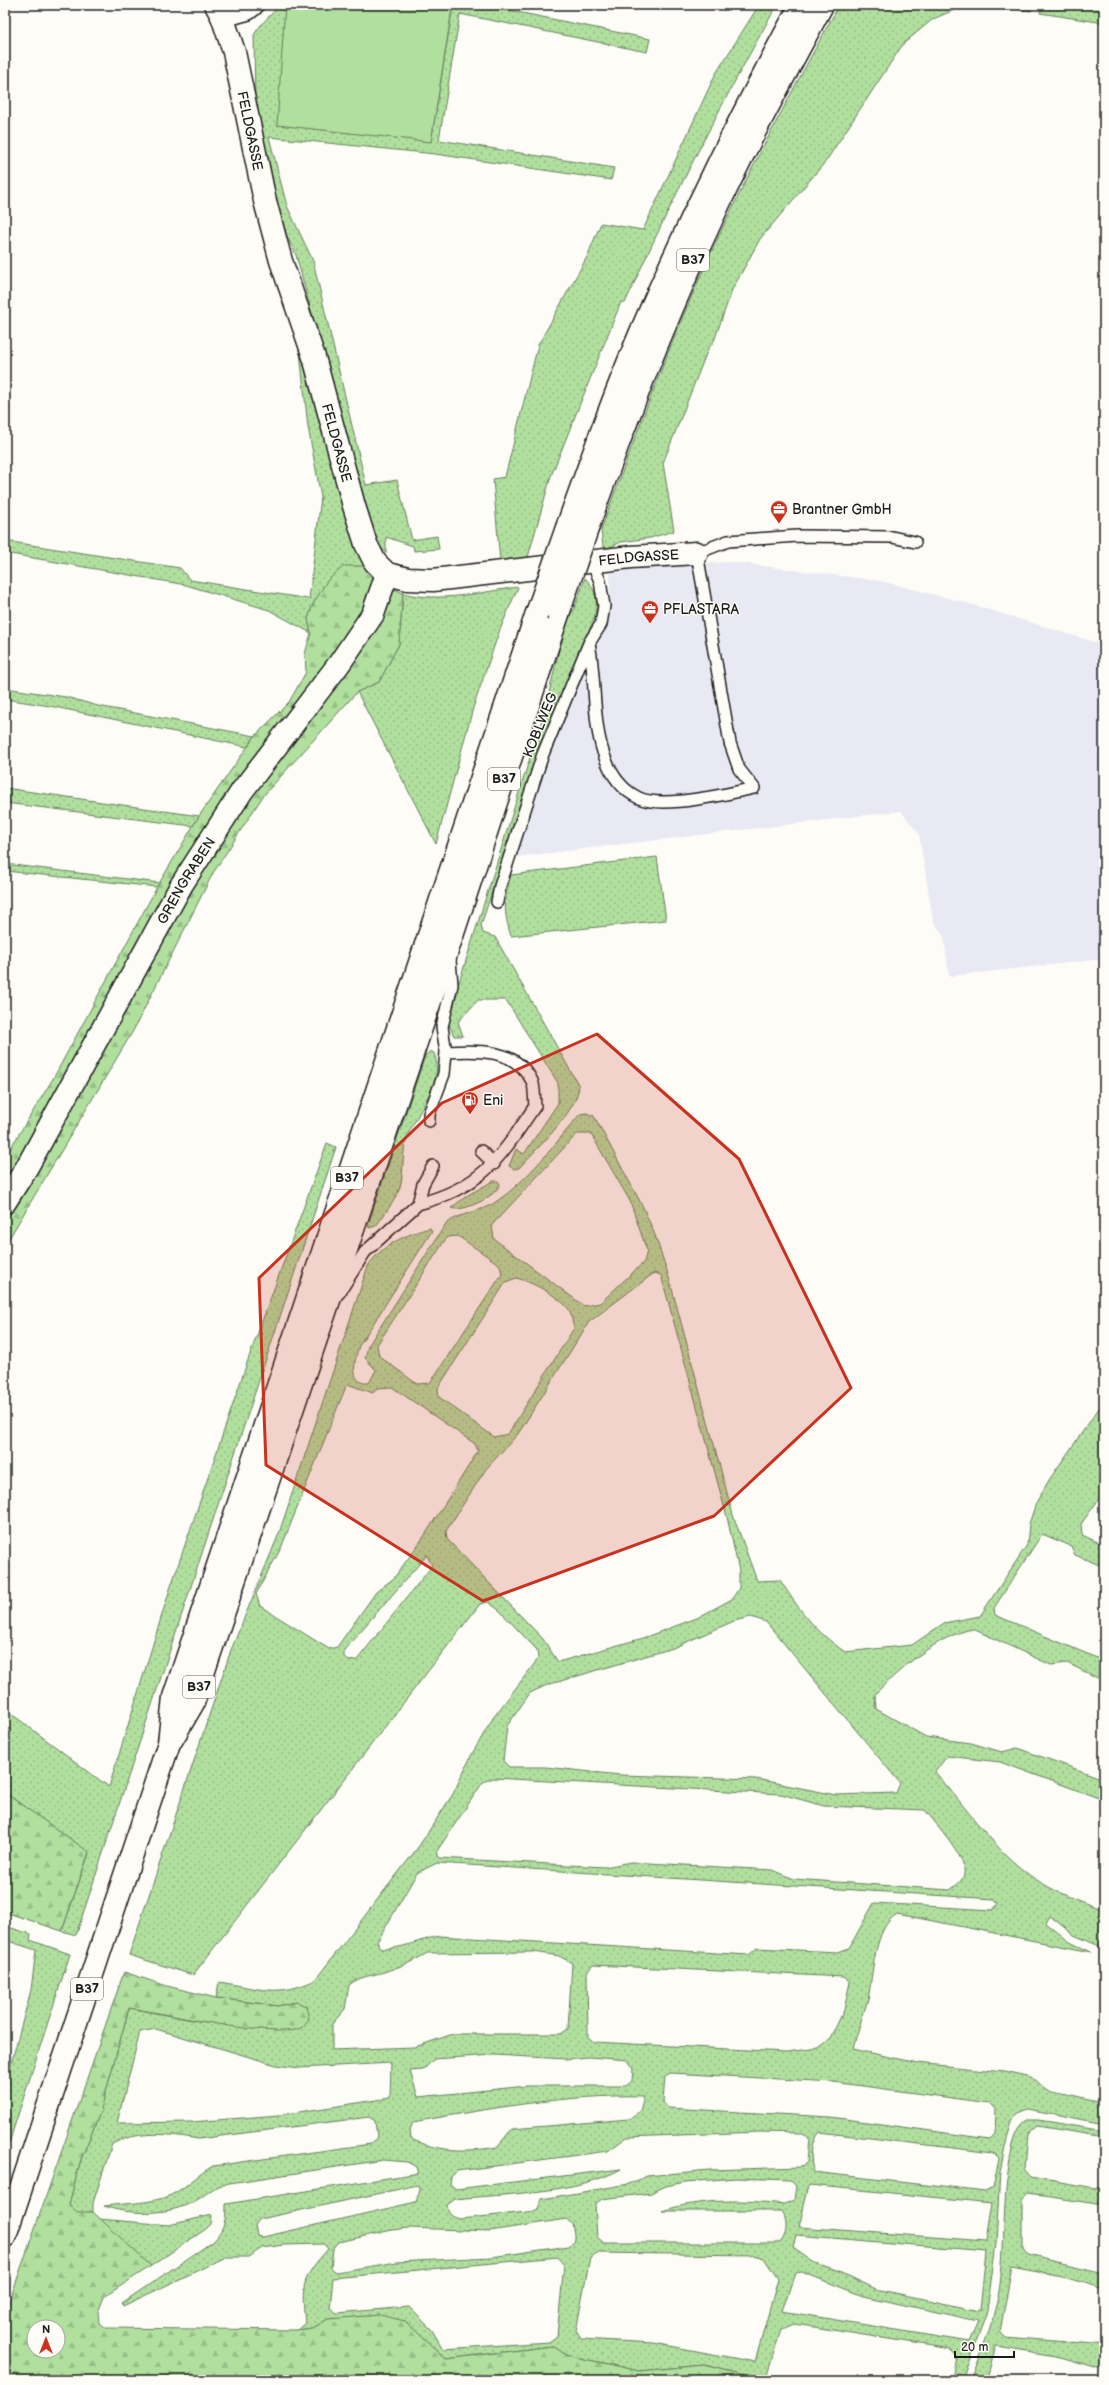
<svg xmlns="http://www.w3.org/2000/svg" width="1109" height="2385" font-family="'Balsamiq Sans',sans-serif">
<defs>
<pattern id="green-dots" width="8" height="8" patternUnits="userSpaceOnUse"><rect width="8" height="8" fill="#b0df9e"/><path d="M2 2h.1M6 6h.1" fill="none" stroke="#97bf88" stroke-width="1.8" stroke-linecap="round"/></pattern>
<pattern id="forest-firs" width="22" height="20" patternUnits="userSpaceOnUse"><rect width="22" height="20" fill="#b0df9e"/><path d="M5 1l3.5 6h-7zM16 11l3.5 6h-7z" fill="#97bf88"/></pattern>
</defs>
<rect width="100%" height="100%" fill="#fdfcf7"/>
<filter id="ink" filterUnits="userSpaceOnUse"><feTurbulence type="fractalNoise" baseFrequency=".025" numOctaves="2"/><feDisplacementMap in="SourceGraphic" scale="8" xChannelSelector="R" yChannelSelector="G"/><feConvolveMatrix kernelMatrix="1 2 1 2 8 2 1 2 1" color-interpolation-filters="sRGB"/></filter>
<g filter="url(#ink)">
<path fill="#e9e9f4" d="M732 562 881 581 967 603 1104 645V959L949 976 944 937 933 920 919 834 901 811 516 857 549 755 593 645 605 626 610 605V572L686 564Z"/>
<path fill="url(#green-dots)" stroke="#667e5d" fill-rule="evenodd" d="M280 5H285L283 8 431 142 453 5H483L650 39 647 52 460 14 439 140 614 168 611 180 435 154 269 137 287 206 313 261 366 485 397 480 412 540 437 536 439 549 414 551 413 546 386 537V553L373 538 296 255 282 226 275 198 255 102 254 35C260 24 271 15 280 5Z
M759 5H777C722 102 671 201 625 303L621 302 551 476 528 557 500 562 493 479 505 477 538 345 587 257 601 223 643 230 715 75Z
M839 5H966L933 19 903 44 826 161 760 239 732 290 714 341 708 349 663 463 674 531 650 538 621 542 608 548 603 546 601 530C636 434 672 337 715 244 753 163 796 84 839 5Z
M1042 5H1104V23L1040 13Z
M300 353 311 375 368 566 313 604 308 619 311 633 269 610 186 585 5 553V541L180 568 190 580 309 599 321 497 308 427Z
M585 578C604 597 596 619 584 639L538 753 481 925 483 933 495 937 579 1086C577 1112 537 1148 519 1168L514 1169 509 1166 516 1149 524 1154 558 1103V1083L506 1000H478L458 1022 463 1036H454L449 1025 450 1011 545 710 568 611 573 612Z
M518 587 499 632 473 708 436 844 357 692 379 682 399 644 403 593C440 603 481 592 518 587Z
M5 688 66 697 98 706 255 736 247 747 50 706 5 699Z
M5 788 199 816 193 826 5 803Z
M657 857 666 920 511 936C503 911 504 900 511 875Z
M5 864 160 883 157 887 5 871Z
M430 1051 434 1053C446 1083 414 1114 406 1141 401 1159 405 1179 397 1195 391 1206 383 1216 376 1226L369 1228 368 1225 425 1056Z
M586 1113 594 1116 643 1207 655 1235 668 1274 733 1515 757 1581 780 1580C799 1610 815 1631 845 1652L912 1645 944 1623 980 1616 1027 1545 1029 1524 1036 1503 1049 1480 1104 1401V1492L1081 1524 1082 1535 1104 1545V1567L1075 1555 1071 1546 1042 1534 994 1608 995 1615 1104 1661V1681L1067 1663 1051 1665 973 1629C938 1635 900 1669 875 1694L876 1709 926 1737 971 1743 1002 1752 1017 1748 1104 1779V1800L1000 1762 947 1756 935 1772C966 1807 994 1850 1032 1877 1054 1892 1079 1901 1104 1910V1948L1074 1935 1050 1916 1046 1923 1070 1942 1091 1952 897 1914C874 1927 873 1975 868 1999 863 2016 857 2032 853 2049L917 2063 1005 2072 1032 2078 1046 2090 1104 2102V2124L1028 2109 1020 2112 1013 2118 1008 2134 1000 2171 996 2243 987 2312 962 2380H953L957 2356 951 2349 795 2324 781 2330 766 2377 784 2380H762L704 2365 639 2371 566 2355 553 2346 446 2359 405 2321 328 2319 313 2328 297 2330 305 2323C301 2284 302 2278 328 2249L324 2244 284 2245 262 2248 248 2257H226L123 2306 122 2303 215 2240C225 2228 226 2219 226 2204L419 2173 417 2167 407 2162 383 2160 223 2184C209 2189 202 2199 189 2204 165 2215 128 2215 104 2206 126 2203 151 2204 171 2195 186 2188 198 2174 213 2166L371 2144 377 2137 375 2121 369 2117 198 2139C171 2134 138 2130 112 2144L93 2203V2212L77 2213 69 2204 81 2159 100 2113 129 2008 192 2020 276 2031 296 2002 278 2006 216 1998 219 1982C257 1988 279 1998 315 1980L419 1846 453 1794 472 1754 493 1718 538 1659 537 1650 499 1610 488 1602 480 1604 193 1975 129 1955 231 1650 278 1536 368 1266C381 1245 407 1234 430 1228L432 1231 359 1346C355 1359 348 1385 369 1383L376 1370 365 1358 368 1346 445 1225C459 1212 481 1213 497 1201 528 1180 556 1143 580 1114ZM577 1134H591L630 1201 647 1251 644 1262 600 1303 584 1306 494 1239 492 1225ZM458 1236 500 1265 502 1274 430 1383 417 1384 379 1356 377 1345 447 1237ZM654 1273 661 1275 727 1517 739 1571V1588L732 1599 697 1618 643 1638 558 1662 543 1639 447 1539 446 1531 486 1469 518 1434 589 1322ZM516 1278C530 1281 561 1297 569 1310 572 1315 572 1323 574 1328L508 1434 494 1437 439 1397 438 1388 506 1282ZM347 1384 373 1393 377 1388 392 1387 475 1444 478 1451 425 1535 394 1578 376 1592 337 1647 329 1649 260 1606 256 1594 281 1548ZM427 1555 432 1566 357 1660 349 1661 344 1657V1650ZM751 1617 766 1622 900 1783 896 1793 836 1795 756 1779 620 1775 545 1767H509L503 1761 507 1726 530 1693 547 1685 673 1648 734 1621ZM493 1778 781 1794 824 1806 925 1810C935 1823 967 1857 964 1874 963 1881 955 1886 950 1890L794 1879 773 1870 631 1862 605 1867 439 1858 437 1851 483 1782ZM437 1863 994 1899 998 1904 993 1910 874 1903 849 1948 838 1952 757 1948 749 1955 439 1936C419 1940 402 1949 382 1949L377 1942 417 1873ZM534 1952 559 1956 572 1963 568 2029 561 2034H453L415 2047 332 2050V2024L345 2009 349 1985C360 1976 371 1976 384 1972 399 1967 413 1962 427 1953ZM593 1965 844 1977 850 1982 844 2010 830 2039 819 2048 786 2052 594 2042 588 2037 587 1972ZM156 2029 276 2065 300 2068 391 2063 390 2098 279 2115 192 2122 117 2123 140 2032ZM494 2055 566 2059 589 2057 628 2060 633 2068 632 2081 626 2086H527L418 2097 410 2071 423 2070 434 2059ZM670 2073 833 2082 989 2103 995 2109 994 2134 989 2139 831 2117 668 2108 663 2102 665 2077ZM644 2096 640 2111 629 2119 512 2129 497 2147C467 2152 440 2152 411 2139L410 2130 413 2122C487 2109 569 2094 644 2096ZM760 2132 803 2133 809 2138 807 2162 802 2167 709 2170 647 2176 629 2184 542 2199 537 2211 460 2219C452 2217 448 2215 447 2205L455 2199C504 2194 579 2193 621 2169L456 2189 450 2184 451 2177 457 2171 608 2151 627 2137ZM819 2132 994 2153 999 2158 993 2188 985 2192 814 2172C809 2161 811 2140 819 2132ZM736 2178 790 2180 796 2186 794 2200 785 2204C744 2200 702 2198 662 2211H781C788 2222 788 2233 779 2243H604L597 2237 595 2204 602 2199 651 2193 666 2186 685 2182ZM418 2185 420 2189 416 2202 263 2237 257 2235 255 2225 260 2219ZM809 2185 992 2203 986 2241 799 2227ZM566 2219 572 2224 575 2241 569 2246 491 2257 397 2262 336 2272 331 2268 333 2249 339 2242 392 2230 408 2228 490 2231ZM796 2235 986 2251 980 2311 876 2289 842 2273 816 2264 793 2248ZM597 2253 753 2255 764 2258 778 2279 755 2362 654 2343 581 2339 576 2331 590 2257ZM558 2257 564 2264 557 2336 549 2342 443 2349 432 2330 409 2307 337 2313 330 2308 333 2278ZM802 2272 863 2296 978 2321 969 2342 782 2311 795 2273Z
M327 1143 336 1147 76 1935 62 1931 89 1853 5 1793V1709L109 1787 169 1592 248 1360Z
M493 1181H498L500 1184C496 1197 462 1213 451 1208L468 1195Z
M5 1926 31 1934 30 1940 70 1954 5 2155V2086L31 1990 36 1950 5 1940Z
M1027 2120H1038L1104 2131V2137L1037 2126 1029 2133 1026 2170 1033 2178 1095 2189 1104 2187V2205L1029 2194 1023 2200V2248L1028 2255 1104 2273V2289L1067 2278 1012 2267 1000 2331 1005 2336 1104 2344V2366L1094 2367 1056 2356 996 2346 986 2380H970C978 2358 988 2337 994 2314 1008 2264 1000 2211 1010 2160 1013 2146 1014 2129 1027 2120Z
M212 2215 211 2224 206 2229 151 2266 99 2219 169 2225Z"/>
<path fill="url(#forest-firs)" stroke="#667e5d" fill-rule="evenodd" d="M344 566H368L381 583 403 593 399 644 379 682 357 692 263 796 213 873 133 1031 5 1245V1157L54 1077 157 887 199 816 255 736 289 702 306 672 305 654 311 633 308 619 313 604 327 581Z
M5 1793 89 1852 62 1931 5 1912Z
M124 1972 167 1986 216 1998 278 2006 296 2002 306 2006 309 2019C307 2021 304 2026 301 2028 276 2040 161 2012 129 2008L100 2113 81 2159 69 2204 77 2212H93L151 2266 104 2297 98 2312 99 2323 105 2328 297 2330 313 2328 328 2319 380 2315 405 2321 446 2359 553 2346 566 2355 639 2371 704 2365 762 2380H389L386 2377 354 2374 331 2380H5V2314ZM34 2327H58V2351H34Z"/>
<path fill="#b0df9e" stroke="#667e5d" d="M285 5H433L452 9 431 142 277 125Z
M989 5H1032L1031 11Z"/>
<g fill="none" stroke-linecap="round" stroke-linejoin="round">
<g stroke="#1c1c1c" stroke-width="14">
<path id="lane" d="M589 643C595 674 593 706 599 736 604 761 615 787 639 798 663 809 728 794 754 788L739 769 730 743 697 553 728 541 797 536 892 537 915 542
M497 902 500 886 543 754 589 643 601 624 604 606 600 581 592 562
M429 1121V1114L444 1074 446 1052 442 1027 452 985 450 960
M481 1151 494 1164
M418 1204C483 1187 500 1158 535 1106 534 1098 535 1087 532 1081 516 1048 477 1050 446 1052
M339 1293 365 1252 418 1204 423 1184 433 1166"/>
</g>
<g stroke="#1c1c1c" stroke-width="25">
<g id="street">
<path id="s1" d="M216 5 222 16 234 52 265 201 281 261 314 357 354 506 366 544 375 562 387 574 408 579 433 580 631 557 697 553"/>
<path d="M222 16 247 9 252 5"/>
<path id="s2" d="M5 1202 27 1167 182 884 242 791 339 664 373 614 387 574"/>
</g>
</g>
<g stroke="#1c1c1c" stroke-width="25">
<path id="primary" d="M568 525C592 458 616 390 644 325 691 216 744 109 801 5
M588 526C624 424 663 324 709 225 743 150 783 78 822 5
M172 1739 193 1703 449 945 558 614
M5 2236 169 1743 174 1697 536 616"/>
</g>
<use href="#lane" stroke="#fdfcf7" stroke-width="11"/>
<use href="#street" stroke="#fdfcf7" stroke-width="22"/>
<use href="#primary" stroke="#fdfcf7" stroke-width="22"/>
<g stroke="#1c1c1c" stroke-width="25" stroke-linecap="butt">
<path id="primary-bridge" d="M558 614 588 526
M536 616 568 525"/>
</g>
<use href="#primary-bridge" stroke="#fdfcf7" stroke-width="22"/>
</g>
</g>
<path fill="#c8321e" fill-opacity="0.2" stroke="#c8321e" stroke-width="3" stroke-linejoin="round" d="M597 1034 739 1159 851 1388 714 1516 483 1601 266 1465 259 1278 442 1103Z"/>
<defs>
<g id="office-pin" transform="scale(0.9)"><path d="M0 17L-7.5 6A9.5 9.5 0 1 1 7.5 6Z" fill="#c8321e" stroke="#fdfcf7"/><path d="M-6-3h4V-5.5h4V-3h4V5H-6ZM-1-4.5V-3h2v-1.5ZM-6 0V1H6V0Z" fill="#fff"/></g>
<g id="fuel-pin" transform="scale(0.9)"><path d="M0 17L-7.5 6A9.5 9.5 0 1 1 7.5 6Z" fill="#c8321e" stroke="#fdfcf7"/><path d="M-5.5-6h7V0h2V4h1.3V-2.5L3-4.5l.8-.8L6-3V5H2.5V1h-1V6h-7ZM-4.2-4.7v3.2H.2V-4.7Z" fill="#fff"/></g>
</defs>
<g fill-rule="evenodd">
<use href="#office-pin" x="779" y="509"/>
<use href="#office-pin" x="650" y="609"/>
<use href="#fuel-pin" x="470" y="1100"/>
</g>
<g text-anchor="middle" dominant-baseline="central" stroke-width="3" stroke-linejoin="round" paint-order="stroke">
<g fill="#fdfcf7" stroke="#605f5e" stroke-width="1">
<rect x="677" y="249" width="32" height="22" rx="3"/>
<rect x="488" y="768" width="32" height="22" rx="3"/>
<rect x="331" y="1167" width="32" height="22" rx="3"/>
<rect x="183" y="1676" width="32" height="22" rx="3"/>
<rect x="71" y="1978" width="32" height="22" rx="3"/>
</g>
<g font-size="13" font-weight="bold" fill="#1c1c1c">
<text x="693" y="260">B37</text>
<text x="504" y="779">B37</text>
<text x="347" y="1178">B37</text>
<text x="199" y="1687">B37</text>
<text x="87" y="1989">B37</text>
</g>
<g font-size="14" fill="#1c1c1c" stroke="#fdfcf7">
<text stroke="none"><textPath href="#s1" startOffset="131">FELDGASSE</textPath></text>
<text stroke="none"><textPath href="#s1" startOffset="455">FELDGASSE</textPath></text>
<text stroke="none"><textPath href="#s1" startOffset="851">FELDGASSE</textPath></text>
<text transform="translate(540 725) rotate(-68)">KOBLWEG</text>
<text stroke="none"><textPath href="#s2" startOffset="369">GRENGRABEN</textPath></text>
</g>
<g font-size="14" fill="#1c1c1c" stroke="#fdfcf7" text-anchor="start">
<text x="792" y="509">Brantner GmbH</text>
<text x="663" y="609">PFLASTARA</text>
<text x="483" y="1100">Eni</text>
</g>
</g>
<rect width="1109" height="2385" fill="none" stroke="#fdfcf7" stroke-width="20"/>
<rect x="10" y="10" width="1089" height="2365" fill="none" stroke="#1c1c1c" stroke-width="1.5" filter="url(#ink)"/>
<g transform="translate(46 2339)"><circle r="19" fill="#fdfcf7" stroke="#a3a29f"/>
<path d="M0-3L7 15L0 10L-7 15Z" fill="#c8321e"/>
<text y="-6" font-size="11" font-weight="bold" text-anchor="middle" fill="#1c1c1c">N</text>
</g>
<path d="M955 2351v6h59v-6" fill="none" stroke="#1c1c1c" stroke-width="2"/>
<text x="961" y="2351" font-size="12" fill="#1c1c1c" stroke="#fdfcf7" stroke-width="3" paint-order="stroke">20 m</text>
</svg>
